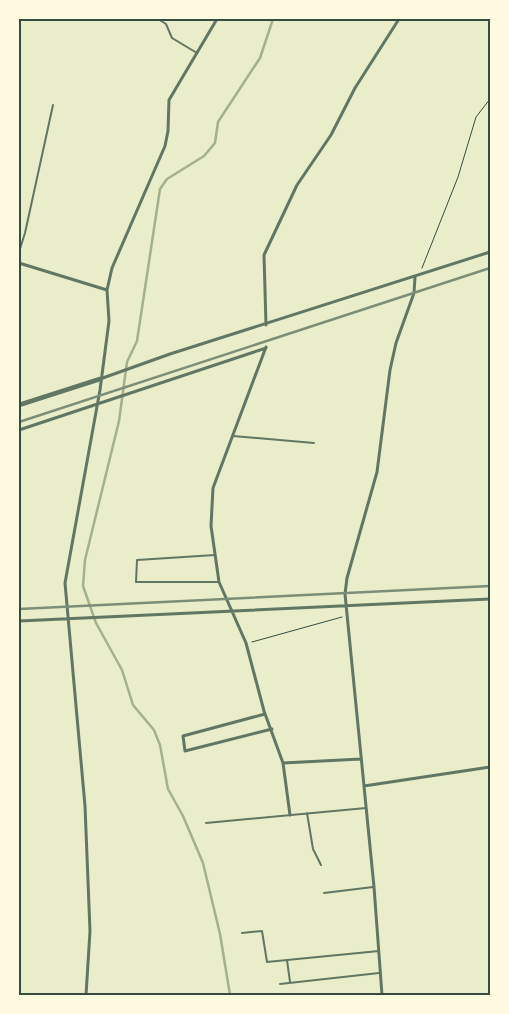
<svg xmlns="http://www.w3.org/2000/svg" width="509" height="1014" font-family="'Titillium Web',sans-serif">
<rect width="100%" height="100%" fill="#e9edc9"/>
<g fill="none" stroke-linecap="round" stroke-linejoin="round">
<path stroke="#a3b18a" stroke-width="2.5" d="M230 995 220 934 203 863 183 816 168 789 160 745 154 730 133 705 122 670 96 623 83 586 85 560 119 421 127 362 137 341 160 189 167 179 204 156 215 143 218 122 260 58 273 19"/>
<path stroke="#344e41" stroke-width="1" d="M422 268 458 177 476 117 490 99
M252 642 342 617"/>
<path stroke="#617663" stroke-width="2" d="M158 19 166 24 172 38 197 53
M19 252 25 233 53 105
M233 436 314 443
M215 555 137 560 136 582H219
M307 813 313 849 321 865
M206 823 366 808
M324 893 373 887
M242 933 262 931 267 962 287 960 290 982
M287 960 379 951
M280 984 379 973"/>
<path stroke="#617663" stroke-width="3" d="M19 263 107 290
M266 325 264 255 297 185 331 135 355 88 399 19
M266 347 213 488 211 526 219 582 246 643 264 711 283 763 361 759
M100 379 170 354 490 252
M19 430 266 348
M19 621 490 599
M265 714 183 736 185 751 272 729
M283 763 290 815
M364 786 490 767
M86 995 90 931 85 806 65 583 100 390 109 321 107 290 112 268 165 146 168 131 169 100 217 19
M382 995 374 887 345 594 347 578 377 472 390 370 396 343 414 293 415 277"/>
<path stroke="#617663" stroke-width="4.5" d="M19 405 100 379"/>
<path stroke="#7c8e77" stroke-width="2.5" d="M19 422 490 268
M19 609 490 586"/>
</g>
<rect width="509" height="1014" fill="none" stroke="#fefae0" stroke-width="40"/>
<rect x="20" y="20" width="469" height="974" fill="none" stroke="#344e41" stroke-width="2"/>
</svg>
